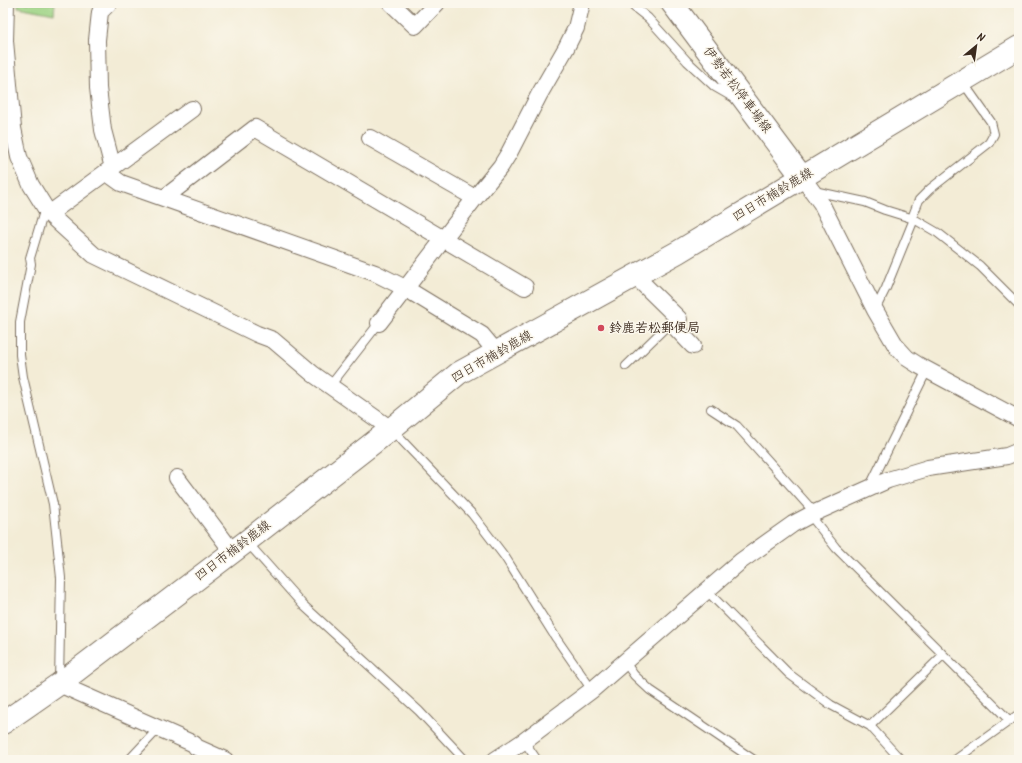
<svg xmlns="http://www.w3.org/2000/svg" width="1022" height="763" font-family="Kalam,'Klee One',sans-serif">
<rect width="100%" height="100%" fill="#fbf7ec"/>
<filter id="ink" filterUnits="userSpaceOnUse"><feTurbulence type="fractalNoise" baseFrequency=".025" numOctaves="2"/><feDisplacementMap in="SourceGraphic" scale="8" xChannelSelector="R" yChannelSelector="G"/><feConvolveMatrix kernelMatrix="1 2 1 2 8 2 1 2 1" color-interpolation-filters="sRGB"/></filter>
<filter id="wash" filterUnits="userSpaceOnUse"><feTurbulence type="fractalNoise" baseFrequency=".012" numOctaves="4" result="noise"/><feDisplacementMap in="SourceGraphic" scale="16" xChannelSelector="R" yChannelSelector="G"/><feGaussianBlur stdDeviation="0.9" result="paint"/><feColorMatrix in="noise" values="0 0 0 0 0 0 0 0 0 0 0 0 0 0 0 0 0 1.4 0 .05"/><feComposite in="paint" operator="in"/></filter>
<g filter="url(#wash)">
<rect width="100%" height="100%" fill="#f3ecd6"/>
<path fill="#9dd384" stroke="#6c7e51" d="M18 3H55L54 14 18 7Z"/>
</g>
<g filter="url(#ink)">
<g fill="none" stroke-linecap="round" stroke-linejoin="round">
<g stroke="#7b6e5e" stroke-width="10">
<path id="lane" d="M632 3 634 7 648 18 687 61 715 87 734 98
M814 191 865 202 885 210 914 219 938 233 980 266 1019 305
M45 208 30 258 31 264 20 322V355L23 377 53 504 61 578 59 681
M912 218 919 200 930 189 989 143 994 134 991 122 962 81
M875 310 886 288 914 219
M626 366 666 327 673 325
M330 386 379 323
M711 409 737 426 815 513
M392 430 472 514 505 557 556 638 592 690
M870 486 927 370
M810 515 836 548 1010 721
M247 542 303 605 419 711 465 760
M707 591 789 674 831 705 870 726 901 760
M625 662 634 675 650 690 754 760
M870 726 943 655
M524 741 537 760
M129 760 159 728
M955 760 1019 714"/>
</g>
<g stroke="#7b6e5e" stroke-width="18">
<path id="street" d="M6 3 5 41 13 128 19 157 31 185 49 214 94 255 257 334 273 340 313 374 391 429
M109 3 100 12 97 40 98 88 103 130 113 168
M391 3 415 26 437 3
M370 138 475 198
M107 173 121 183 375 273 405 288 482 335 497 353
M802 177 821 203 875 310 896 346 907 358 918 365 1019 419
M164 198 255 128 525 287
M49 214 192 109
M635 276 679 319 673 325 693 346
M379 323 475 198 501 166 509 153 539 95 566 48 576 28 582 3
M177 478 232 551
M59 684 194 744 196 747 225 760
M495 760 524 741 592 690 741 561 793 524 810 515 888 480 928 468 1007 456 1019 451"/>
</g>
<g stroke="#7b6e5e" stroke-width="24">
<path id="secondary" d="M672 3 802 177"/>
</g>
<g stroke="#7b6e5e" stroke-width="24">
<path id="primary" d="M3 723 59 684 247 541 391 429 459 373 678 252 1019 47"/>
</g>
<use href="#lane" stroke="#fff" stroke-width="8"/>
<use href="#street" stroke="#fff" stroke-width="16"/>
<use href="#secondary" stroke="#fff" stroke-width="22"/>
<use href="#primary" stroke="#fff" stroke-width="22"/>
</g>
</g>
<circle fill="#d1495b" stroke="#fbf7ec" stroke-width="1.5" cx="601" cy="328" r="4"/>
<g text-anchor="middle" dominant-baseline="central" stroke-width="3" stroke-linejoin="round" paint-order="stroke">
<g font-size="13" fill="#3b2a1e" stroke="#fbf7ec">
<text transform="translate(737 90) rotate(53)">伊勢若松停車場線</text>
<text transform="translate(773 195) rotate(-31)">四日市楠鈴鹿線</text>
<text transform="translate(492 357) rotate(-30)">四日市楠鈴鹿線</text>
<text transform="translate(233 551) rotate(-37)">四日市楠鈴鹿線</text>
</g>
<g font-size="13" font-weight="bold" fill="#3b2a1e" stroke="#fbf7ec" text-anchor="start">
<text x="609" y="328">鈴鹿若松郵便局</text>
</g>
</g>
<rect width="1022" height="763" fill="none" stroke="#fbf7ec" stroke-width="16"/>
<g transform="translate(976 46) rotate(29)" stroke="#fbf7ec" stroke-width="3" paint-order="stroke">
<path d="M0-3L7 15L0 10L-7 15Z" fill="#3b2a1e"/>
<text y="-6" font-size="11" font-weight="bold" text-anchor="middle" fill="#3b2a1e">N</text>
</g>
</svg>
